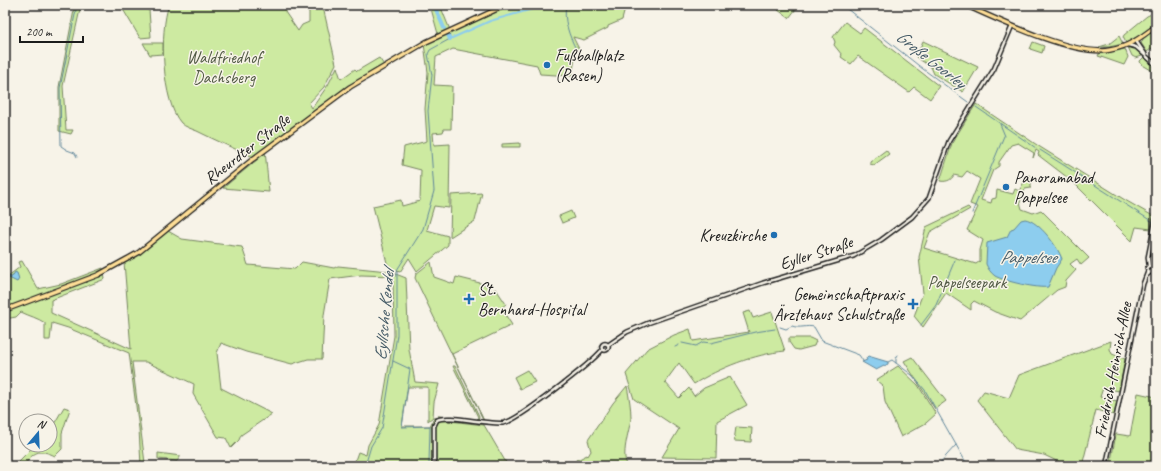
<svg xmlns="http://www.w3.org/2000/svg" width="1161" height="471" font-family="Caveat,sans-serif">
<rect width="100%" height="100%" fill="#f7f3e8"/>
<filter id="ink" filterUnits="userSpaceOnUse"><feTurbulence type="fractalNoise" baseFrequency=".025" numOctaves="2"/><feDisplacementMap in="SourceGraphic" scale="8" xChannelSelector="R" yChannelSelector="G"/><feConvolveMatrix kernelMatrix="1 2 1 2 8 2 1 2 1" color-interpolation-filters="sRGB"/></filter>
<g filter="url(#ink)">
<path fill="#cdeaa1" stroke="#74835e" d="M75 5H81L63 86 66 130H73L71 134 59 131V87Z
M169 5H288L285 12 298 31 302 25 309 22V12L304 5H313L315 10 323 7 336 64 324 87 309 103 312 108 328 85 337 67 341 79 355 69 357 71 379 58 384 65 265 150 269 192 223 188 258 159C237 150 217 141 197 131 192 129 185 127 181 123 162 102 159 31 169 5Z
M430 5H440L450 30 506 5H626L622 20 608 26V28L584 40 573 37 579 49 576 52 572 76 540 74 537 65 453 49 436 57 434 85 452 86 451 129H444L443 132 433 133 434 145 450 144 449 208 434 206 427 230 448 236V245L417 271 409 258 400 272 393 270 387 263 373 206 401 200 402 206 420 201 421 170 402 165 404 147 427 141 425 109 428 72 424 44 440 38 448 31 438 34Z
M781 5H799L789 18 778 10Z
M121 6 149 10 151 37 140 38Z
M1156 12V23L1138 36 1126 43 1123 37 1124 35 1147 16Z
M845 22 860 33 864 28 939 86 930 99 914 87 909 92 858 56 851 64 841 57 842 55 834 45 835 42 833 37Z
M1156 28V54L1155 50 1152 48 1147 52 1141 43 1143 39Z
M1119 36 1123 44 1109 47H1099L1109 44Z
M923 41 978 67 963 92 934 74 931 67 916 57Z
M1033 42 1044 46 1042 53 1030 49Z
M143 43H163V54L150 55Z
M1130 46 1134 47 1142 56 1136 58 1132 56 1128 47Z
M1125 49 1128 57 1124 65 1098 56 1099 54Z
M1144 57 1156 68V73L1141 64 1140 61Z
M976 104 1040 147 1125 200 1153 216 1151 229 1136 227 1132 241 1072 181 1038 155 1039 152 1036 150 1033 158 1034 153 1018 143 1011 145 999 162V166L993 170 981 200 991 203 992 199 996 198 997 190 1013 194 1015 189 1019 191 1028 175 1031 176V188L1025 189 1020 202 1022 209 1033 213 1041 210 1089 258 1081 265 1077 259 1070 264 1076 270 1066 281 1065 287 1057 290 1020 321 995 312 974 301 971 304V310L946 293 923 327 914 316 923 293 919 257 926 227 968 207 970 209 930 232 924 248 976 264 980 261V250L983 240 967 230 978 207 970 204 980 179 967 171 962 177 954 175C951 181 945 182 940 181L952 143Z
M520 143V147H502V144Z
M886 150 889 154 874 165 870 164V162Z
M482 193 475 221 450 237 451 195Z
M571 211 574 218 562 223 559 216Z
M168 231 182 239 242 247 248 265 295 269 302 262 334 268 338 266 388 271 406 278 409 349 415 382 439 384 434 402 433 417 428 421V387H408L402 426H430L434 418H439L434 422 433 428V466H353L358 452 366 455 368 445 379 425 394 336 393 276 361 275 330 279 324 315 322 359H308L292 364 246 352 221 343 217 353 221 388 272 414 241 435 239 440 231 448 226 438 218 437 193 394 194 384 146 362H132L145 463V466H141L139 429 129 353 68 328 52 323 50 340H45V323C38 318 29 316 21 312L16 317 5 319V275L8 276 20 267 18 262 22 261 38 289 61 284 103 268 105 279 51 300V313L131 349 124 262Z
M431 262 434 277 454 284 456 277 484 284 492 291 496 289 506 304 501 308 512 325 452 354 484 421 415 278 416 274Z
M750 311 753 318 772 312 785 351C755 354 719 368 694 384L679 363 665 382 679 398 689 388 694 396 704 388 730 377 747 405 717 421 716 458 662 457 679 429 634 399 626 374 647 349 674 335 690 329 693 341 749 332 743 313Z
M789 338H810L816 341 814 346 799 350 794 349 789 342Z
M1111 341 1110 349 1112 354 1125 359 1119 391 1103 388 1100 397 1117 401 1114 415 1096 410 1082 466H1067L1044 455 1016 450 977 400 984 391 1009 398 1019 375Z
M912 357 946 401 935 409 904 361Z
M453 366H455L479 416 478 421 438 416 477 420 478 417Z
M898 366 918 385 936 414 926 423 901 437 885 402 883 386 876 380Z
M527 370 535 382 520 389 514 377Z
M627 386C629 397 631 407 631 418 630 429 619 459 629 466H580L573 464 575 461 587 455 588 456 591 451 588 440 613 403Z
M1138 393 1156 397V466H1110L1116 434 1130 436Z
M64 407 70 409 62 433V449L55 456C39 448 33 452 24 466H14L35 445H50V431Z
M442 420 484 425 508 466H436L435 429 437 421Z
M736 427 752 428 751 442 734 441Z
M158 453 181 456 177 461 158 459Z"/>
<path fill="#8dcdee" stroke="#60869a" d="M1025 219C1039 221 1058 247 1062 259L1056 268 1048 287C1038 289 1004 281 995 276 991 273 988 269 986 264L987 243 1007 237 1011 229 1014 228 1021 220Z
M15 272 17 273 19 279 17 282 5 276 12 277Z
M868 356 888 362V364L876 370 862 362 867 360 866 358Z"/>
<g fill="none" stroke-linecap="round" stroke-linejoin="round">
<path stroke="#60869a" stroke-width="1" d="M77 5 60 88 61 146 67 150 75 153 77 157
M566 5C563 19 569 36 576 49
M842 5 923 69 968 102
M976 107 1036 148
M1000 124 1005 136
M1040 150 1156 224
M972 213 1004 136
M921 325 936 305 955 260
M780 327 786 329 792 326C800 329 806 325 814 327L822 341 859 355 863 361
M682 343 696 346 703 342 711 343 755 332 775 329
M675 347 679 345
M393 361 410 369 402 427 430 426 429 465
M888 362 892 360 912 375 925 390 968 466
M896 363V358L898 355
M365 466 371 446 382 428 397 335V270L423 229 434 191 428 111 432 75 428 54 430 50 450 39
M937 466 956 445"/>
<path stroke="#8dcdee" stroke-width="2" d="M450 39 490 21 547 5"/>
<path stroke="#8dcdee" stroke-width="4" d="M434 5 444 28
M448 35 450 39"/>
<g stroke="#1c1c1c" stroke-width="5.5">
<path id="secondary" d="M1136 41 1145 54
M1128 45 1136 47 1156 65
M1149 266 1148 257 1156 217
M1147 275 1153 270V267L1149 266
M601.5 347a3.5 3.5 0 1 1 7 0a3.5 3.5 0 1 1-7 0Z
M608 345 627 332 648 323 763 283 854 256 881 240 912 217 929 198 949 141 994 69 1012 26
M434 466V426L437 420C448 414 487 425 504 423 519 420 591 363 602 350
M1106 466 1143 284 1148 271 1147 268 1149 266"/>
</g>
<g stroke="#1c1c1c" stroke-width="6">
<path id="primary" d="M965 5C998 20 1076 57 1110 50 1128 47 1142 37 1156 26
M5 310 98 275 138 253 253 159 350 87 426 42 506 5"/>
</g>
<use href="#secondary" stroke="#f7f3e8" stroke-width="2.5"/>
<use href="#primary" stroke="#fede96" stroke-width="3.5"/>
</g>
</g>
<g fill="#1f6fb2" stroke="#f7f3e8" stroke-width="1.5">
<circle cx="547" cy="65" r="4"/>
<circle cx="1006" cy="187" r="4"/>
<circle cx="774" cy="235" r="4"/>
<path d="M467 293h4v4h4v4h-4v4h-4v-4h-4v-4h4z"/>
<path d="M911 298h4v4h4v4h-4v4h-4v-4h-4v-4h4z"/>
</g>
<g text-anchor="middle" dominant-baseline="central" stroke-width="3" stroke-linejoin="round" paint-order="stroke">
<g font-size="17" fill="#1c1c1c" stroke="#f7f3e8" text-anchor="start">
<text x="555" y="55">Fußballplatz<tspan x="555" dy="20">(Rasen)</tspan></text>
<text x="1014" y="177">Panoramabad<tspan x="1014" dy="20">Pappelsee</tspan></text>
<text x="766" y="235" text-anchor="end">Kreuzkirche</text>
<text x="478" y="289">St.<tspan x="478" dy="20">Bernhard-Hospital</tspan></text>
<text x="904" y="294" text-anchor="end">Gemeinschaftpraxis<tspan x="904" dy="20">Ärztehaus Schulstraße</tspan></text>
</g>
<g font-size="17" fill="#515a44" stroke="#f7f3e8">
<text x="224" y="57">Waldfriedhof<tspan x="224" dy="20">Dachsberg</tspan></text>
<text x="967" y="282">Pappelseepark</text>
</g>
<g font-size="17" fill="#1c1c1c" stroke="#f7f3e8">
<text transform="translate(247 149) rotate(-38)">Rheurdter Straße</text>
<text transform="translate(816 253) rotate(-18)">Eyller Straße</text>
<text transform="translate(1113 370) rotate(-79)">Friedrich-Heinrich-Allee</text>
</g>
<g font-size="18" font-style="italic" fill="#445a66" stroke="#f7f3e8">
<text transform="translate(931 59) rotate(38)">Große Goorley</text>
<text x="1028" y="257">Pappelsee</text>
<text transform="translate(384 315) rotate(-85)">Eyllsche Kendel</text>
</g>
</g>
<rect width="1161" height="471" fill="none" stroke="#f7f3e8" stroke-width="20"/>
<rect x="10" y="10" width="1141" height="451" fill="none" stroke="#1c1c1c" stroke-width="1.5" filter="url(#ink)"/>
<g transform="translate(38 433) rotate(19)"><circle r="19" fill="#f7f3e8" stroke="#9f9d96"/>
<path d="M0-3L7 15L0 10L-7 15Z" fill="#1f6fb2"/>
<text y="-6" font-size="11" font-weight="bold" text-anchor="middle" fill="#1c1c1c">N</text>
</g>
<path d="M20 36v6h63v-6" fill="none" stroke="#1c1c1c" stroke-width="2"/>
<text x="26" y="36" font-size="12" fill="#1c1c1c" stroke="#f7f3e8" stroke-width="3" paint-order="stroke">200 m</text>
</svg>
